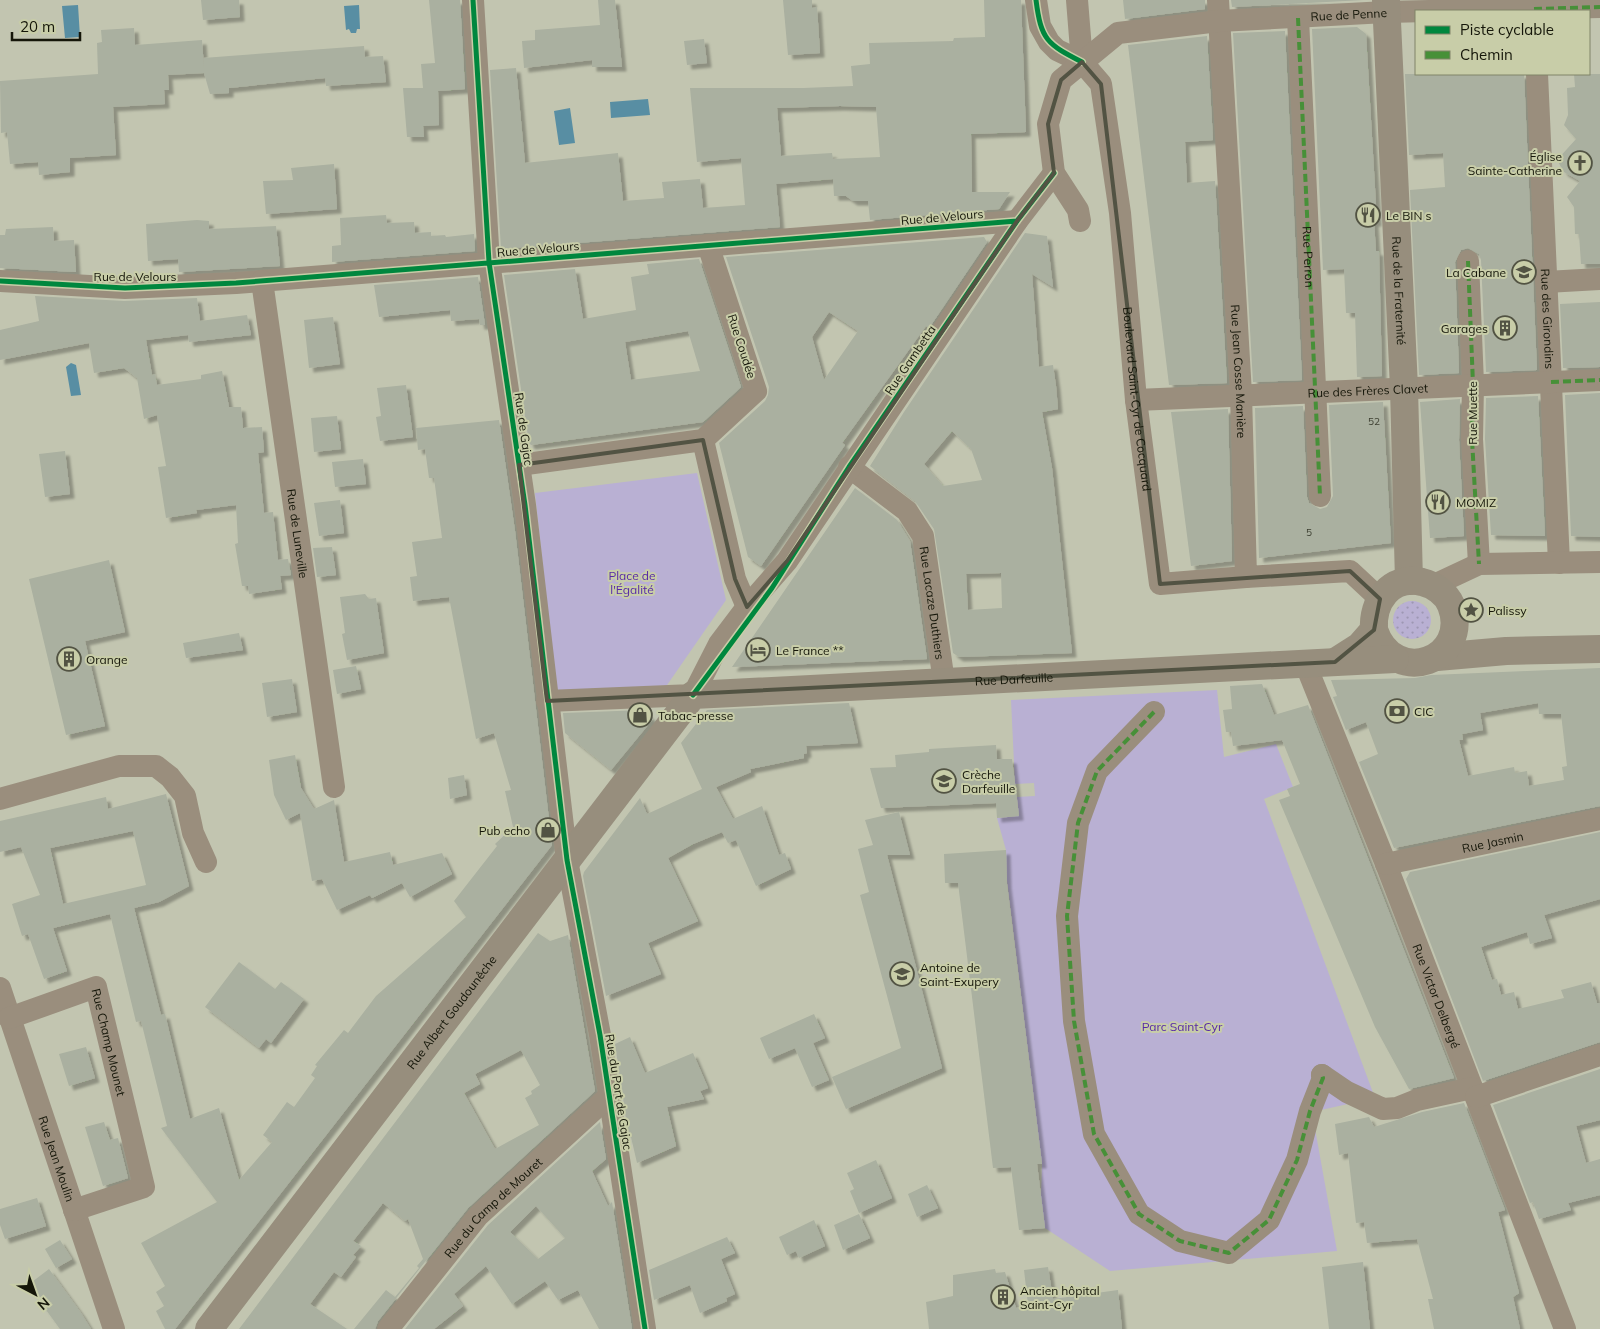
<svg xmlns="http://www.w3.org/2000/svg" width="1600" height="1329" font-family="Mulish,sans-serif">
<defs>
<pattern id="grass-dots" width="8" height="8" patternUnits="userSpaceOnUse" patternTransform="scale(1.25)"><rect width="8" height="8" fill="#b9b0d3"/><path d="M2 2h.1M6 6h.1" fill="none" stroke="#9e97b4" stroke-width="1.8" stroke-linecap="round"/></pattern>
<filter id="shadow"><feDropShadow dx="4.5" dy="4.5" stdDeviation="1" flood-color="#0004"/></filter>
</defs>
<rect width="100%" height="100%" fill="#c2c5b0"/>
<path fill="url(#grass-dots)" d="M1393 620a19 19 0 1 1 38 0a19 19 0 1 1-38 0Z"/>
<path fill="#b9b0d3" d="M697 473 726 600 665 688 557 695 535 493Z
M1217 690 1224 757 1276 744 1293 787 1264 799 1375 1098 1312 1112 1337 1251 1110 1271 1045 1228 1041 1197 1042 1164 1007 880 1006 850 997 818 1019 816 1017 797 1035 796 1034 783 1015 784 1011 700Z"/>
<path fill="#588ea3" d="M78 5 80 37 65 38 62 6Z
M359 5 360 29H357L356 33H351L349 29 346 30 344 6Z
M648 99 650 115 611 118 610 102Z
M570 108 575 143 559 145 554 111Z
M71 363 76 365 81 395 71 396 66 367Z"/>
<path fill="#aab0a0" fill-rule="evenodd" filter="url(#shadow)" d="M201 0H239L240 17 203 20Z
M429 0H460L465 89 438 91 439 125 423 126 424 137H407L403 88H423L421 64 435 63Z
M598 0H615L622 67H592V60L524 68 522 41 535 40V30L600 25Z
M783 0H812V8L817 7 820 53 788 55Z
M984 0H1021L1026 132 971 134 972 192H1010L999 209 870 220 868 201H853L846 196H834L833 179 776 184 780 227 501 249 490 70 516 68 525 163 618 153 623 201 664 198 662 182 700 179 703 208 745 205 741 158 697 162 690 88H803L853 86 851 66 870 64 869 43 953 41 954 38 985 37ZM840 106 876 107 880 157 833 159 832 153 781 156 777 108Z
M1123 0H1205V9L1125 19Z
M1231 0H1364L1232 7Z
M1357 27 1366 34 1377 222H1374L1376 251H1379L1382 376 1357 377 1355 313H1346L1344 269 1323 270 1312 29Z
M134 28 135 45 202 40 204 68 203 58 364 46 365 57 383 56 386 82 326 86 325 78 229 88V93L210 94 204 73 168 75 169 90H164L165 104 113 107 116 155 70 158V172L39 175 38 162 10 164 7 132 1 133 0 81 98 74 97 43 102 42 101 30Z
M1285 31 1302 380 1253 382 1233 33Z
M1207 36 1213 140 1185 142 1187 183 1215 181 1227 383 1169 385 1128 45Z
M704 39 707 63 687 65 684 41Z
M1405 74H1524L1537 370 1486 372 1481 260 1479 254 1468 248 1461 250 1455 262 1459 373 1419 375 1410 190 1445 187 1443 153 1409 155Z
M1574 74H1600V264H1581L1579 234H1575L1574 207 1567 197 1580 181 1564 172 1557 160 1576 139 1564 125 1568 115 1567 88 1575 87Z
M334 164 337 209 266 214 263 181 293 180 291 168Z
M386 215 387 223 414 222 415 233 431 232V236L445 235 446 237 474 234 475 251 332 262V246L341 245 340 218Z
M197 220 209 221V229L276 226 280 266 179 272 178 259 148 261 146 224Z
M53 227 54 241 74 240 76 272 0 268V235H5L6 229Z
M1025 233 1047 236 1053 287 1032 274 1039 367 1053 365 1056 386 1058 409 1042 412 1052 468 1072 653 959 657 953 653 934 529 915 501 870 466 904 412ZM952 431 971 449 982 480 943 486 924 464ZM1001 573 1002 608 968 610 966 574Z
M984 237 987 242 929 328 926 326 842 443 845 445 761 566 748 557 719 443 765 401 768 395 769 387 726 257ZM829 312 858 331 824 380 812 337Z
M699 259 741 387 703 422 531 445 529 443 504 275 575 269 583 319 636 310 631 277 649 274 647 264ZM688 331 700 371 631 380 625 342Z
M478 277 485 325H480L479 319 451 321 450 310 379 317 374 285Z
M35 296 124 301 197 298 200 321 247 315 251 335 189 342 188 335 146 340 152 375 155 374 157 385 201 379V375L222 371 229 407H241L243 428 262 427 264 452 258 453 264 513 273 512 278 560 288 559 291 575 280 576 282 589 249 594 248 586H242L235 544 238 543 236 505 196 510 197 513 166 518 158 467 166 466 157 415 144 419 137 378 124 368 94 373 89 343 0 360V330L39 321Z
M1600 302V367L1563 368 1560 304Z
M333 317 340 364 309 368 304 320Z
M406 385 413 437 380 441 376 417 381 416 377 388Z
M1600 393V537L1571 536 1565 395Z
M1538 396 1545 536 1491 535 1485 439 1486 398Z
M1460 399 1459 440 1464 536 1430 538 1420 402Z
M1383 402 1391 543 1259 558 1255 408 1303 406 1307 497 1309 503 1320 509 1327 507 1333 496 1329 405Z
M1228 409 1232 561 1191 566 1171 412Z
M337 416 341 449 314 452 311 418Z
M499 420 515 531 552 845 175 1329H165L156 1311 164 1306 156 1292 165 1286 141 1243 217 1202 161 1128 167 1126 141 1021 136 1022 110 914 53 928 67 971 44 979 28 934 22 936 12 904 40 895 21 847 0 852V821L106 797 108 809 166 794 189 886 159 902 134 908 161 1015 165 1014 190 1119 219 1108 239 1180 272 1142 263 1135 287 1102 294 1107 315 1078 311 1075 317 1066 315 1065 344 1030 348 1033 376 996 466 917 454 901 497 846 495 844 513 827 505 791 511 790 494 733 476 739 449 597 413 601 410 577 417 576 412 542 442 538 434 478H429L425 449 418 450 416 428ZM133 831 146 885 63 904 50 848Z
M65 451 70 494 45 497 39 454Z
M363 459 366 484 335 487 332 462Z
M855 488 897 520 910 541 927 659 732 667Z
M340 500 344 533 319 536 314 503Z
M332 547 336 575 317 577 313 548Z
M109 560 125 632 85 641 105 726 66 735 29 579Z
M365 594 369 599 376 598 384 653 347 660 342 634 345 633 340 597Z
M239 633 243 650 186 658 183 643Z
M356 666 361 689 337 694 333 670Z
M1600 668V806L1394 848 1359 762 1378 754 1366 722 1346 730 1333 697 1337 696 1331 680 1415 678 1431 675ZM1538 703 1539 714H1561L1567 766 1562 767 1564 780 1529 786 1527 771 1515 773 1514 767 1468 776 1459 740H1463L1462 734 1483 730 1480 713Z
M292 679 297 712 267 717 262 683Z
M1262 684 1274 715 1308 705 1454 1078 1409 1089 1375 1027 1279 800 1290 796 1287 789 1300 784 1282 740 1233 746 1231 732H1226L1223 710 1232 709 1230 686Z
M849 703 858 743 806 746 807 753 804 754V758L750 769 751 772 716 787 733 819 762 806 779 855 785 853 791 869 756 886 736 840 728 843 722 832 693 844 668 858 698 921 648 943 661 974 606 996 583 876 584 872 640 798 647 814 702 789 681 743 707 710Z
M644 710 653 719 611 770 565 733 563 713Z
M996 745 997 759H1012L1019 816 997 818 996 803 881 808 870 768 896 767 895 755 929 752V749Z
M295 755 301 788 314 809 334 800 344 862 390 852 393 865 442 853 452 874 410 897 402 883 372 898 370 895 337 910 322 879 312 881 300 813 286 820 274 795 269 760Z
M464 775 467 795 450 799 448 778Z
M899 812 910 855H887L942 1068 846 1109 832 1077 901 1048 860 895 869 892 858 849 873 845 865 820Z
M1600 832V899L1544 915 1552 938 1530 944 1527 932 1481 947 1492 980 1497 979 1501 995 1514 992 1518 1009 1564 998 1561 990 1591 982 1597 1003H1600V1042L1483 1081 1406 879 1410 872Z
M1006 850 1007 884 1042 1164H1037L1045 1228 1019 1230 1011 1167 993 1168 958 883H945L944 854Z
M538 933 550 941 568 935 595 1091 468 1208 378 1321 375 1329H354L386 1290 395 1297 419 1268 417 1266 423 1259 408 1219 405 1221 383 1203 353 1241 361 1246 353 1255 356 1257 341 1277 334 1272 310 1304 347 1329H239ZM521 1050 540 1085 531 1091 532 1094 525 1098 539 1125 495 1149 464 1093 480 1084 475 1074Z
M239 962 275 989 281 982 304 999 271 1043 266 1039 259 1048 205 1007Z
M814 1014 825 1038 813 1043 829 1080 812 1087 795 1048 769 1059 760 1038Z
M630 1037 645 1073 693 1053 708 1088 700 1091 704 1099 667 1107 676 1146 637 1163 631 1137 629 1139 615 1044Z
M86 1047 95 1078 69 1086 59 1054Z
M1600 1069V1120L1576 1126 1586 1163 1600 1159V1195L1568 1203 1571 1210 1539 1219 1533 1202 1530 1203 1493 1105Z
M1464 1103 1505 1210 1498 1212 1519 1293 1513 1297 1520 1329H1434L1428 1299H1433L1417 1239 1367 1243 1364 1222 1356 1223 1348 1153 1339 1155 1335 1124 1369 1117 1374 1127 1422 1112Z
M104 1122 110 1140 118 1138 128 1178 103 1186 85 1127Z
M600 1122 606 1159 592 1171 608 1206 612 1202 632 1329H599L578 1290 558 1300 545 1281 512 1304 486 1266 454 1294 463 1306 434 1329H405L488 1225ZM536 1206 565 1238 538 1259 510 1232Z
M876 1160 892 1198 859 1213 850 1191 854 1189 847 1173Z
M927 1185 938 1208 917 1217 908 1194Z
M37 1198 46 1226 5 1239 0 1225V1209Z
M859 1214 870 1238 843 1250 834 1225Z
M814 1220 825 1246 799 1258 796 1251 787 1255 779 1237Z
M727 1237 735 1253 721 1259 735 1294 726 1298 727 1301 700 1313 690 1285 654 1300 649 1270Z
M60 1240 72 1259 56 1268 45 1249Z
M1363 1262 1370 1329H1329L1322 1267Z
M1048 1267 1053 1299 1118 1290 1122 1329H929L926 1302 953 1296V1275L995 1269 996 1273 1005 1272 1016 1308 1028 1305 1024 1270Z
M49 1269 81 1313 91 1329H60L28 1285Z"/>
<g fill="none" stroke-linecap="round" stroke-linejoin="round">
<g stroke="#9a8e7d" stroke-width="22">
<path d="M473 0 489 262 525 505 567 860 600 1035 645 1329"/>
<path id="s1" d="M1036 0 1040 26 1049 42 1057 50 1082 62 1101 84 1120 213 1136 400 1160 584 1246 577"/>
<path d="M1077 0 1082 62"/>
<path id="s2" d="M1218 0 1241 394 1246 577 1350 571 1380 599"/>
<path d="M1298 18 1320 496"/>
<path id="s3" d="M1537 74 1559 563"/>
<path id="s4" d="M1080 221 1078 210 1054 173 1048 124 1061 80 1118 33 1219 21 1386 12 1600 7"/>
<path d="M1468 261 1473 384 1472 439 1479 564"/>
<path d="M0 281 125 288 236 283 1017 221"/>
<path id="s5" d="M262 281 334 787"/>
<path d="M1546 282 1600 279"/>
<path id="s6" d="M1136 400 1600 380"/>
<path d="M703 440 735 579 747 607"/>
<path d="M519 465 703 440 756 391 708 245"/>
<path id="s7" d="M849 467 907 511 923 536 944 682"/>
<path d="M1432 586 1479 564 1600 562"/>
<path id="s8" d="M1305 663 1386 864 1565 1329"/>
<path d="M547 701 693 695 719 644 747 607 787 561 1017 221 1054 173"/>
<path d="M1154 712 1097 771 1078 823 1067 916 1074 1021 1094 1134 1139 1214 1180 1241 1229 1253 1269 1220 1297 1160 1310 1111 1323 1078 1322 1075"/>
<path d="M0 799 119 766H156L170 777 185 796 193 833 206 862"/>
<path id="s9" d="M1386 864 1600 819"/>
<path id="s10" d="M0 988 114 1329"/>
<path id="s11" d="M9 1018 96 987 144 1187 74 1210"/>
<path d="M1322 1075 1347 1092 1383 1109 1397 1108 1417 1100 1472 1088"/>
<path d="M1476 1097 1600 1055"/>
<path id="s12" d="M388 1329 478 1216 609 1096"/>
</g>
<g stroke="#978e7d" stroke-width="28">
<path id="s13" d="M1386 0 1404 388 1409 581"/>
<path d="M1437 657 1506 651 1600 649"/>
<path d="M1335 662 1360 646 1374 630C1372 602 1390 575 1422 582 1434 585 1446 593 1451 605 1472 660 1394 689 1374 630"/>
<path id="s14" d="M209 1329 693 695 1395 659"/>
</g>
<g stroke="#479038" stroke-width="4" stroke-dasharray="8 4" stroke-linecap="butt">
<path d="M1534 9 1600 7"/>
<path id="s15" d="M1298 18 1320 496"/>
<path d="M1468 261 1473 384 1472 439 1479 564"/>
<path d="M1551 382 1600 380"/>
<path d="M1154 712 1097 771 1078 823 1067 916 1074 1021 1094 1134 1139 1214 1180 1241 1229 1253 1269 1220 1297 1160 1310 1111 1323 1078 1322 1075"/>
</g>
<g stroke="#c8cda8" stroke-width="8">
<path id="cycleway" d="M473 0 489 262 525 505 567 860 600 1035 645 1329
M1036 0C1041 40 1047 44 1082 62
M0 281 125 288 236 283 1017 221
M693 695 772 588 849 467 1017 221 1054 173"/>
</g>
<use href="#cycleway" stroke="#00873e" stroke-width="5"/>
</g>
<path fill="none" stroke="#525343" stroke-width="4" stroke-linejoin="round" d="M1082 62 1101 84 1160 584 1350 571 1380 599 1374 630 1335 662 547 701 519 465 703 440 735 579 747 607 787 561 1017 221 1054 173 1048 124 1061 80Z"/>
<defs>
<g id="church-ring" transform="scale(1.25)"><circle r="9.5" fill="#c8cda8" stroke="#525343" stroke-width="1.5"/><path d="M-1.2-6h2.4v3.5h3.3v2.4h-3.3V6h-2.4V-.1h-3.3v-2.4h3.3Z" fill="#525343"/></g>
<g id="restaurant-ring" transform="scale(1.25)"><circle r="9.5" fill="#c8cda8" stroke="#525343" stroke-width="1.5"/><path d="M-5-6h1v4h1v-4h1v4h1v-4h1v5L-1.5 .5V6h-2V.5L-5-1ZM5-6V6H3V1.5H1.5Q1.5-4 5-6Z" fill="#525343"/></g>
<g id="school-ring" transform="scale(1.25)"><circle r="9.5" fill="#c8cda8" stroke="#525343" stroke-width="1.5"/><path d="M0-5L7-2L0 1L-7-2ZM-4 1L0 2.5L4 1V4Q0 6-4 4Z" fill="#525343"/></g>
<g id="building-ring" transform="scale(1.25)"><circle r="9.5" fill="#c8cda8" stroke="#525343" stroke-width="1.5"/><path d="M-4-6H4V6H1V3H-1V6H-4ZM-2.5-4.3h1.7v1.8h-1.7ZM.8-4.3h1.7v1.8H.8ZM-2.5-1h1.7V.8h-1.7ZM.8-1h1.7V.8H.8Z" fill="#525343"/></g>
<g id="sight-ring" transform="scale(1.25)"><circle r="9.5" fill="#c8cda8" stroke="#525343" stroke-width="1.5"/><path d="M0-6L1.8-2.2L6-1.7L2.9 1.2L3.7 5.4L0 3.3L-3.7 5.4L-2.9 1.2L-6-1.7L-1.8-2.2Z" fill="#525343"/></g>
<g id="hotel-ring" transform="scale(1.25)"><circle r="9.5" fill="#c8cda8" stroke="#525343" stroke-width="1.5"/><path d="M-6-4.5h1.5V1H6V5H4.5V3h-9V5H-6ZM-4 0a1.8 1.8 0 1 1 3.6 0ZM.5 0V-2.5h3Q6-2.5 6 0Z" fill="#525343"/></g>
<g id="bank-ring" transform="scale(1.25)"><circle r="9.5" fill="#c8cda8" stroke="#525343" stroke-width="1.5"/><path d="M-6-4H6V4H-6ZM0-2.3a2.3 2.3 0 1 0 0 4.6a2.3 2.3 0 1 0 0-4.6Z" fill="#525343"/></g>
<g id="shop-ring" transform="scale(1.25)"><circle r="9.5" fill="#c8cda8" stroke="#525343" stroke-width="1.5"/><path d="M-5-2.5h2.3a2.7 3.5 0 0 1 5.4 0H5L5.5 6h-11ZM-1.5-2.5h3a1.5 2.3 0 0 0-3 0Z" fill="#525343"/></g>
</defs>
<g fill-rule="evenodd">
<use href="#church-ring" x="1580" y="163"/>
<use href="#restaurant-ring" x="1368" y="215"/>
<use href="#school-ring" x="1524" y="272"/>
<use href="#building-ring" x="1505" y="328"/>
<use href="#restaurant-ring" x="1438" y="502"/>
<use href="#sight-ring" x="1471" y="610"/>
<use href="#hotel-ring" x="758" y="650"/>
<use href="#building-ring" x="69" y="659"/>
<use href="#bank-ring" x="1397" y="711"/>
<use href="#shop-ring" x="640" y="715"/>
<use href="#school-ring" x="944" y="781"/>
<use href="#shop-ring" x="548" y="830"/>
<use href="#school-ring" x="902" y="974"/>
<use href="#building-ring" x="1003" y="1297"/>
</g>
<g text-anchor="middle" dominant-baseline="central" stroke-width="4" stroke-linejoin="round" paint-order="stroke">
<g font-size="10" fill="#3c3e30">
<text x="1374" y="421">52</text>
<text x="1309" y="532">5</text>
</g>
<g font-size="12" fill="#151609" stroke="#c8cda8">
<text stroke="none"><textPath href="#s4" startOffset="456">Rue de Penne</textPath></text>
<text transform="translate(942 217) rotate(-5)">Rue de Velours</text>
<text transform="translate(538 249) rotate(-5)">Rue de Velours</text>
<text stroke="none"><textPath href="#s15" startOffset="239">Rue Perron</textPath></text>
<text x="135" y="276">Rue de Velours</text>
<text stroke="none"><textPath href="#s13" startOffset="291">Rue de la Fraternité</textPath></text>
<text stroke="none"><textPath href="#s3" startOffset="245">Rue des Girondins</textPath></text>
<text transform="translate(742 346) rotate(72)">Rue Coudée</text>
<text transform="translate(910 360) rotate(-56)">Rue Gambetta</text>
<text stroke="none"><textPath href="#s2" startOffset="372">Rue Jean Cosse Manière</textPath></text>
<text stroke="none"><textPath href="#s6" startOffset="232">Rue des Frères Clavet</textPath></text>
<text stroke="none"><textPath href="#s1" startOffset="430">Boulevard Saint-Cyr de Cocquard</textPath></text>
<text transform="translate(1472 413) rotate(-90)">Rue Muette</text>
<text transform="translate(524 429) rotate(82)">Rue de Gajac</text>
<text stroke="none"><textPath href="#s5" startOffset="255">Rue de Luneville</textPath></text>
<text stroke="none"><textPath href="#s7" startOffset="170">Rue Lacaze Duthiers</textPath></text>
<text stroke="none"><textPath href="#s14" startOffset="1119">Rue Darfeuille</textPath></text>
<text stroke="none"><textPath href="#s9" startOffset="109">Rue Jasmin</textPath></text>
<text stroke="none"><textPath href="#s8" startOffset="358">Rue Victor Delbergé</textPath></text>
<text stroke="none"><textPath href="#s14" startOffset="399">Rue Albert Goudounêche</textPath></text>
<text stroke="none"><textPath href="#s11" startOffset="149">Rue Champ Mounet</textPath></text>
<text transform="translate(619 1092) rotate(81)">Rue du Port de Gajac</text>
<text stroke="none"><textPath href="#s10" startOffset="180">Rue Jean Moulin</textPath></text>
<text stroke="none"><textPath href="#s12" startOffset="161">Rue du Camp de Mouret</textPath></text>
</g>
<g font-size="12" fill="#151609" stroke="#c8cda8" text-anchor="start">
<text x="1562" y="156" text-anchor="end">Église<tspan x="1562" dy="14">Sainte-Catherine</tspan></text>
<text x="1386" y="215">Le BIN s</text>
<text x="1506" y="272" text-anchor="end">La Cabane</text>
<text x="1488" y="328" text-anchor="end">Garages</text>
<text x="1456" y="502">MOMIZ</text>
<text x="1488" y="610">Palissy</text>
<text x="776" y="650">Le France **</text>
<text x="86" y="659">Orange</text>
<text x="1414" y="711">CIC</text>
<text x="658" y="715">Tabac-presse</text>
<text x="962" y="774">Crèche<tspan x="962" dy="14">Darfeuille</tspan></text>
<text x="530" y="830" text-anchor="end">Pub echo</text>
<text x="920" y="967">Antoine de<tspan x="920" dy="14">Saint-Exupery</tspan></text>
<text x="1020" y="1290">Ancien hôpital<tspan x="1020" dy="14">Saint-Cyr</tspan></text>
</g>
<g font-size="12" fill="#5729a7" stroke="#c8cda8">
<text x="632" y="575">Place de<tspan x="632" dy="14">l'Égalité</tspan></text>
<text x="1182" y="1026">Parc Saint-Cyr</text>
</g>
</g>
<rect x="1415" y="10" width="175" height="65" fill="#c8cda8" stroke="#808468"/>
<rect x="1425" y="26" width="25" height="8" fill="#00873e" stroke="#808468"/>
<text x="1460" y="35" font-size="15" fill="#151609">Piste cyclable</text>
<rect x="1425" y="51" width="25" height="8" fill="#479038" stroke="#808468"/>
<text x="1460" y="60" font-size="15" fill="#151609">Chemin</text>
<g transform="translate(35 1294) rotate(139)" stroke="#c8cda8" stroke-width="4" paint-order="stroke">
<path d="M0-4L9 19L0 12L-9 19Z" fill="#151609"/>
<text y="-8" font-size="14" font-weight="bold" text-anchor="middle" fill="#151609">N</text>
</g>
<path d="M12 32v8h68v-8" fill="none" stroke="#151609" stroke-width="2.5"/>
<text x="20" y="32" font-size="15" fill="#151609" stroke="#c8cda8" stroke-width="4" paint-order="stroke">20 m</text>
</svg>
